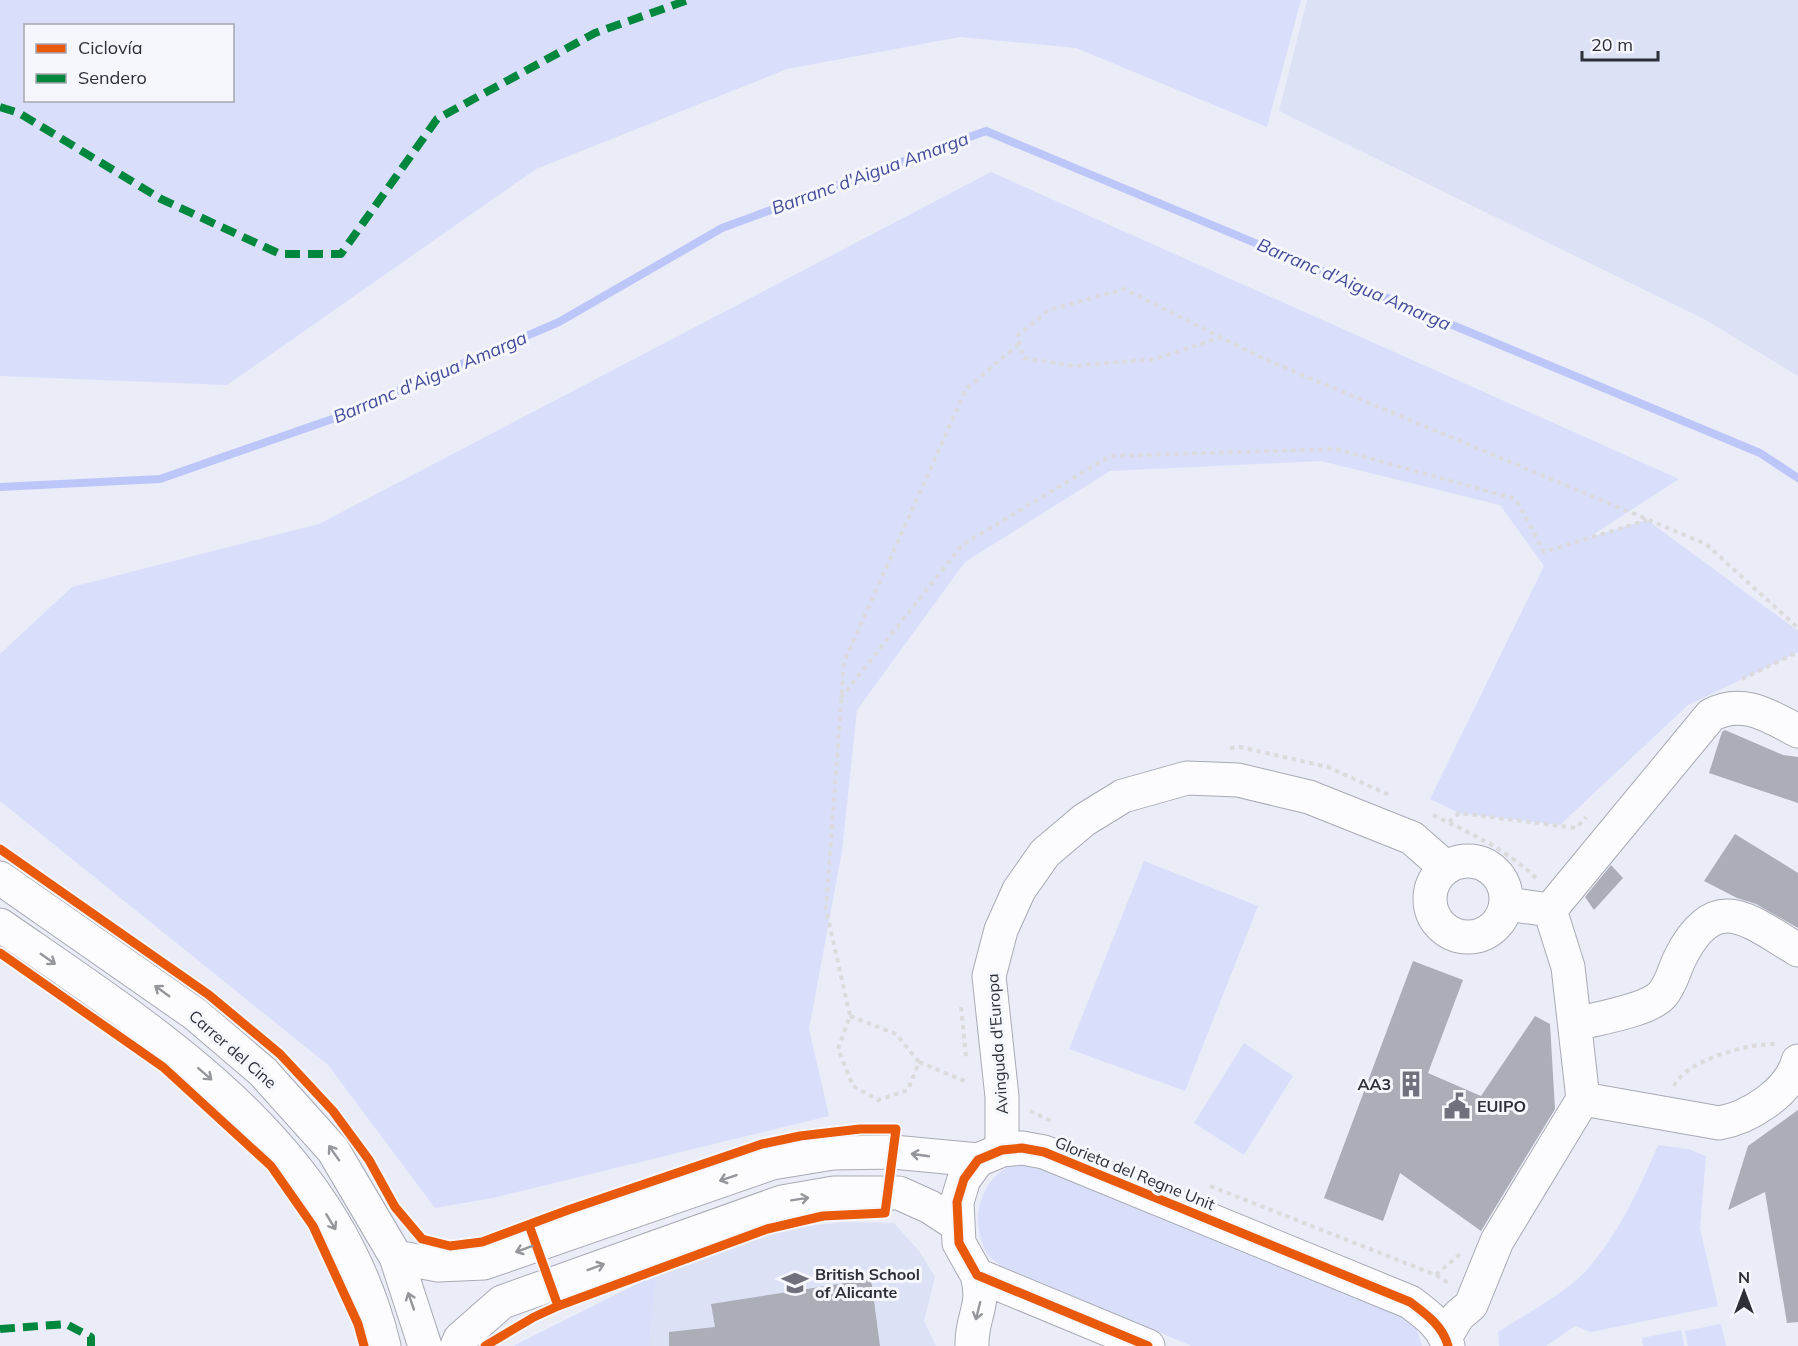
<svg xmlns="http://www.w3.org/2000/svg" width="1798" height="1346" font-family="Mulish,sans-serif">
<rect width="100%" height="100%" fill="#eaecf8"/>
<path fill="#dce1f5" d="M1307 0H1798V376L1704 319 1279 111Z
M842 1222 894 1223 919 1251 935 1277 924 1321 936 1346H649L657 1274 778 1230Z"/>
<path fill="#d9dffb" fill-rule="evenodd" d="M0 0H1301L1267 127 1076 48 960 37 787 69 536 169 227 385 0 376ZM26 26H232V100H26Z
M991 172 1679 479 1588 538 1647 520 1798 631V652L1688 705 1560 825 1459 813 1430 799 1544 566 1500 505 1321 461 1110 471 965 562 857 710 842 851 809 1029 829 1116 493 1198 435 1208 328 1065 0 801V654L72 587 319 524Z
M1144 861 1258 906 1185 1091 1069 1049Z
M1244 1043 1293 1076 1244 1155 1194 1123Z
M1658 1145 1688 1149 1706 1156 1700 1228 1718 1306 1591 1332 1575 1326 1546 1346H1499L1498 1332C1523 1316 1565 1293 1585 1272 1618 1235 1639 1190 1658 1145Z
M1026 1163 1047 1165 1370 1299 1415 1324 1422 1346H1192L1001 1266C997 1262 990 1258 987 1253 970 1225 977 1184 1008 1167 1012 1164 1021 1164 1026 1163Z
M657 1274 649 1346H514L515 1345Z
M1721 1324 1726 1346H1688L1685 1331Z
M1681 1330 1684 1346H1643L1642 1338Z"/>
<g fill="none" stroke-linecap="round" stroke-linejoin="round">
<path stroke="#bcc6f8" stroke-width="8" d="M0 487 160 479 341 416 559 322 722 228 986 131 1760 453 1798 478"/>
</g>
<path fill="#abadb7" d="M1725 730 1783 755 1798 757V803L1709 773 1722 732Z
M1735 834 1798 873V928L1756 904 1737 898 1704 881Z
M1611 865 1623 878 1594 910 1585 897Z
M1413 961 1463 980 1428 1073 1481 1096 1535 1016 1550 1024 1555 1109 1481 1231 1400 1173 1383 1221 1324 1198Z
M1798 1110V1322L1787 1323 1765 1192 1728 1210 1748 1146Z
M871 1279 880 1346H669V1332L715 1327 711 1304Z"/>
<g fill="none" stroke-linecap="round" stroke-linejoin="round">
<g stroke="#a8aab4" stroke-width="35">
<path id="minor" d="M1430 899a38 38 0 1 1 76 0a38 38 0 1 1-76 0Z
M0 878 195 1014 263 1072 333 1150 396 1257 425 1346
M1550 910 1711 715C1743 698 1769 716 1798 731
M0 925C160 1036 335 1143 384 1346
M1576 1024C1598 1018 1647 1011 1662 995 1672 983 1674 970 1680 958 1715 888 1748 920 1798 950
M1583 1099 1719 1123C1749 1118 1790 1092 1798 1061
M1002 1150V1097L989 976 1001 930 1019 890 1045 853 1084 820 1123 796 1187 778 1238 780 1309 797 1412 838 1445 867
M396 1257 438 1265 484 1263 772 1163 833 1153 893 1152 978 1160
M1446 1336 1458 1316 1471 1305 1497 1241 1583 1099 1568 967 1550 910 1506 904
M457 1346 460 1339 502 1302 782 1202 834 1193H899L930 1207 956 1224
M972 1346C971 1316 986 1307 977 1275
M1148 1346 977 1275 959 1243 957 1202 964 1179 978 1160 1002 1150 1022 1148 1044 1152 1410 1302C1426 1314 1443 1326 1448 1346"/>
</g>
<path stroke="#dbdbde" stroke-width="4" stroke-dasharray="4.5 4.5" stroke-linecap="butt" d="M1222 337 1155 359 1073 366 1024 358 1017 336 1049 310 1124 289 1262 358 1706 544 1798 628
M1742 679 1798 652
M841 698 962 545 1110 456 1336 449 1516 499 1544 552 1647 520
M1230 748 1240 747 1328 767 1391 796
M1433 815C1470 833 1506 849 1536 878
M1449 822 1459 813 1576 828 1586 817
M961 1007 966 1057
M850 1016 896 1034 919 1062 908 1090 878 1100 853 1086 838 1049 850 1016 826 909 844 662 966 389 1020 343
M919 1062 969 1083
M1674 1086C1686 1060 1749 1043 1777 1044
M1030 1111 1053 1122
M1210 1186 1436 1275 1450 1284
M1436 1275 1460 1254"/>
<use href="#minor" stroke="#fcfcfe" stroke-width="33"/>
<path stroke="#00873e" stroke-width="8" stroke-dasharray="15 8" stroke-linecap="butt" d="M0 107 19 113 161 199 280 254H341L437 119 595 33 688 0
M0 1329 66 1324 91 1337V1346"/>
<g stroke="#f6f7fd" stroke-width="13">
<path id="cycleway" d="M0 849 209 995 280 1054 333 1111 369 1160 395 1207 422 1239 450 1246 482 1242 568 1210 762 1144 800 1136 860 1129H896L885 1213 823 1216 767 1229 558 1306 534 1317 485 1346
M0 953 163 1067 271 1166 313 1226 358 1324 364 1346
M529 1225 558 1306
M1148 1346 977 1275 959 1243 957 1202 964 1179 978 1160 1002 1150 1022 1148 1044 1152 1410 1302C1426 1314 1443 1326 1448 1346"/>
</g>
<use href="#cycleway" stroke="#e8590c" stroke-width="9"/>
</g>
<defs><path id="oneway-shaft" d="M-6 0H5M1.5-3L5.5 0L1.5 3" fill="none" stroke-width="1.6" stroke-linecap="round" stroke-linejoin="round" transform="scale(1.5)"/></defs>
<g stroke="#94969c">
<use href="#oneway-shaft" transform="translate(48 959) rotate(35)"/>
<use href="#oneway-shaft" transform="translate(162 991) rotate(-144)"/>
<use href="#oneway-shaft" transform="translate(205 1074) rotate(41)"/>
<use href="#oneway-shaft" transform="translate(334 1153) rotate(-125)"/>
<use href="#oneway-shaft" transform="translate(920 1155) rotate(-172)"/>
<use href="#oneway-shaft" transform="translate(728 1178) rotate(161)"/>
<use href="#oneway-shaft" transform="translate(800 1199) rotate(-9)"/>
<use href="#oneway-shaft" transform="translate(331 1222) rotate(59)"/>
<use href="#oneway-shaft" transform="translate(524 1249) rotate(160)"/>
<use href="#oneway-shaft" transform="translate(596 1267) rotate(-20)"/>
<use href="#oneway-shaft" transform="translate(411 1301) rotate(-109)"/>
<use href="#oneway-shaft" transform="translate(978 1311) rotate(104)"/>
</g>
<defs>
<g id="building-bare" transform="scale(2.07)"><path d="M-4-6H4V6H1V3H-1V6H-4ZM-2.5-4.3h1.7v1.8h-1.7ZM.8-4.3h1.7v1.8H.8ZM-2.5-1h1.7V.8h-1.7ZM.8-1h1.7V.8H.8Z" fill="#6f717c" stroke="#f6f7fd" stroke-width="2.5" paint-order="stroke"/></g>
<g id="civic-bare" transform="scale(2.07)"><path d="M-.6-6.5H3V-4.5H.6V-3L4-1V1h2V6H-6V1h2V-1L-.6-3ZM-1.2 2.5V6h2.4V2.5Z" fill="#6f717c" stroke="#f6f7fd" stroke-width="2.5" paint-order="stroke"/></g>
<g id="school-bare" transform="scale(2.07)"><path d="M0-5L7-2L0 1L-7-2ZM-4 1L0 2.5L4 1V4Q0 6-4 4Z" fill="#6f717c" stroke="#f6f7fd" stroke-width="2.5" paint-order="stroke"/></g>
</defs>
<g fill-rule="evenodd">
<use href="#building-bare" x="1411" y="1084"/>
<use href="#civic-bare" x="1457" y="1106"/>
<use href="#school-bare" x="795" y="1283"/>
</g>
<g text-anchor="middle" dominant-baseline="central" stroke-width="6" stroke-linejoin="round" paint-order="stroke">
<g font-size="16" fill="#2d2f39" stroke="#f6f7fd">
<text transform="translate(997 1044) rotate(-94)">Avinguda d'Europa</text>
<text transform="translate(233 1049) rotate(41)">Carrer del Cine</text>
<text transform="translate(1135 1173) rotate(22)">Glorieta del Regne Unit</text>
</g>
<g font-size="16" font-weight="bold" fill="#2d2f39" stroke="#f6f7fd" text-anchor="start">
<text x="1391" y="1084" text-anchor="end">AA3</text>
<text x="1477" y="1106">EUIPO</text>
<text x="815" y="1274">British School<tspan x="815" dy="18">of Alicante</tspan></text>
</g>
<g font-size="18" font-style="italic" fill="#434c9a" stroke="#f6f7fd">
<text transform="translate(870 173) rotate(-20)">Barranc d'Aigua Amarga</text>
<text transform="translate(1354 284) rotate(23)">Barranc d'Aigua Amarga</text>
<text transform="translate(430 377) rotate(-23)">Barranc d'Aigua Amarga</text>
</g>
</g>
<rect x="24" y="24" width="210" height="78" fill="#f6f7fd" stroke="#a6a7af" stroke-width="1.5"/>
<rect x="36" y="44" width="30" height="9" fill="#e8590c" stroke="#a6a7af" stroke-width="1.5"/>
<text x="78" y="54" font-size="18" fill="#2d2f39">Ciclovía</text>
<rect x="36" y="74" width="30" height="9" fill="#00873e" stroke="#a6a7af" stroke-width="1.5"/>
<text x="78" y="84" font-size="18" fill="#2d2f39">Sendero</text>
<g transform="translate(1744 1292)" stroke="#f6f7fd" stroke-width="4.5" paint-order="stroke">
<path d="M0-4.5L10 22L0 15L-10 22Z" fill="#2d2f39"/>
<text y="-9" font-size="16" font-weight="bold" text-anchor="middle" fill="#2d2f39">N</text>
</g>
<path d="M1582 51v9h76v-9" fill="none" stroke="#2d2f39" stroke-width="3"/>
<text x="1591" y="51" font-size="18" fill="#2d2f39" stroke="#f6f7fd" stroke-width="4.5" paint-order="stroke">20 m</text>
</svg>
